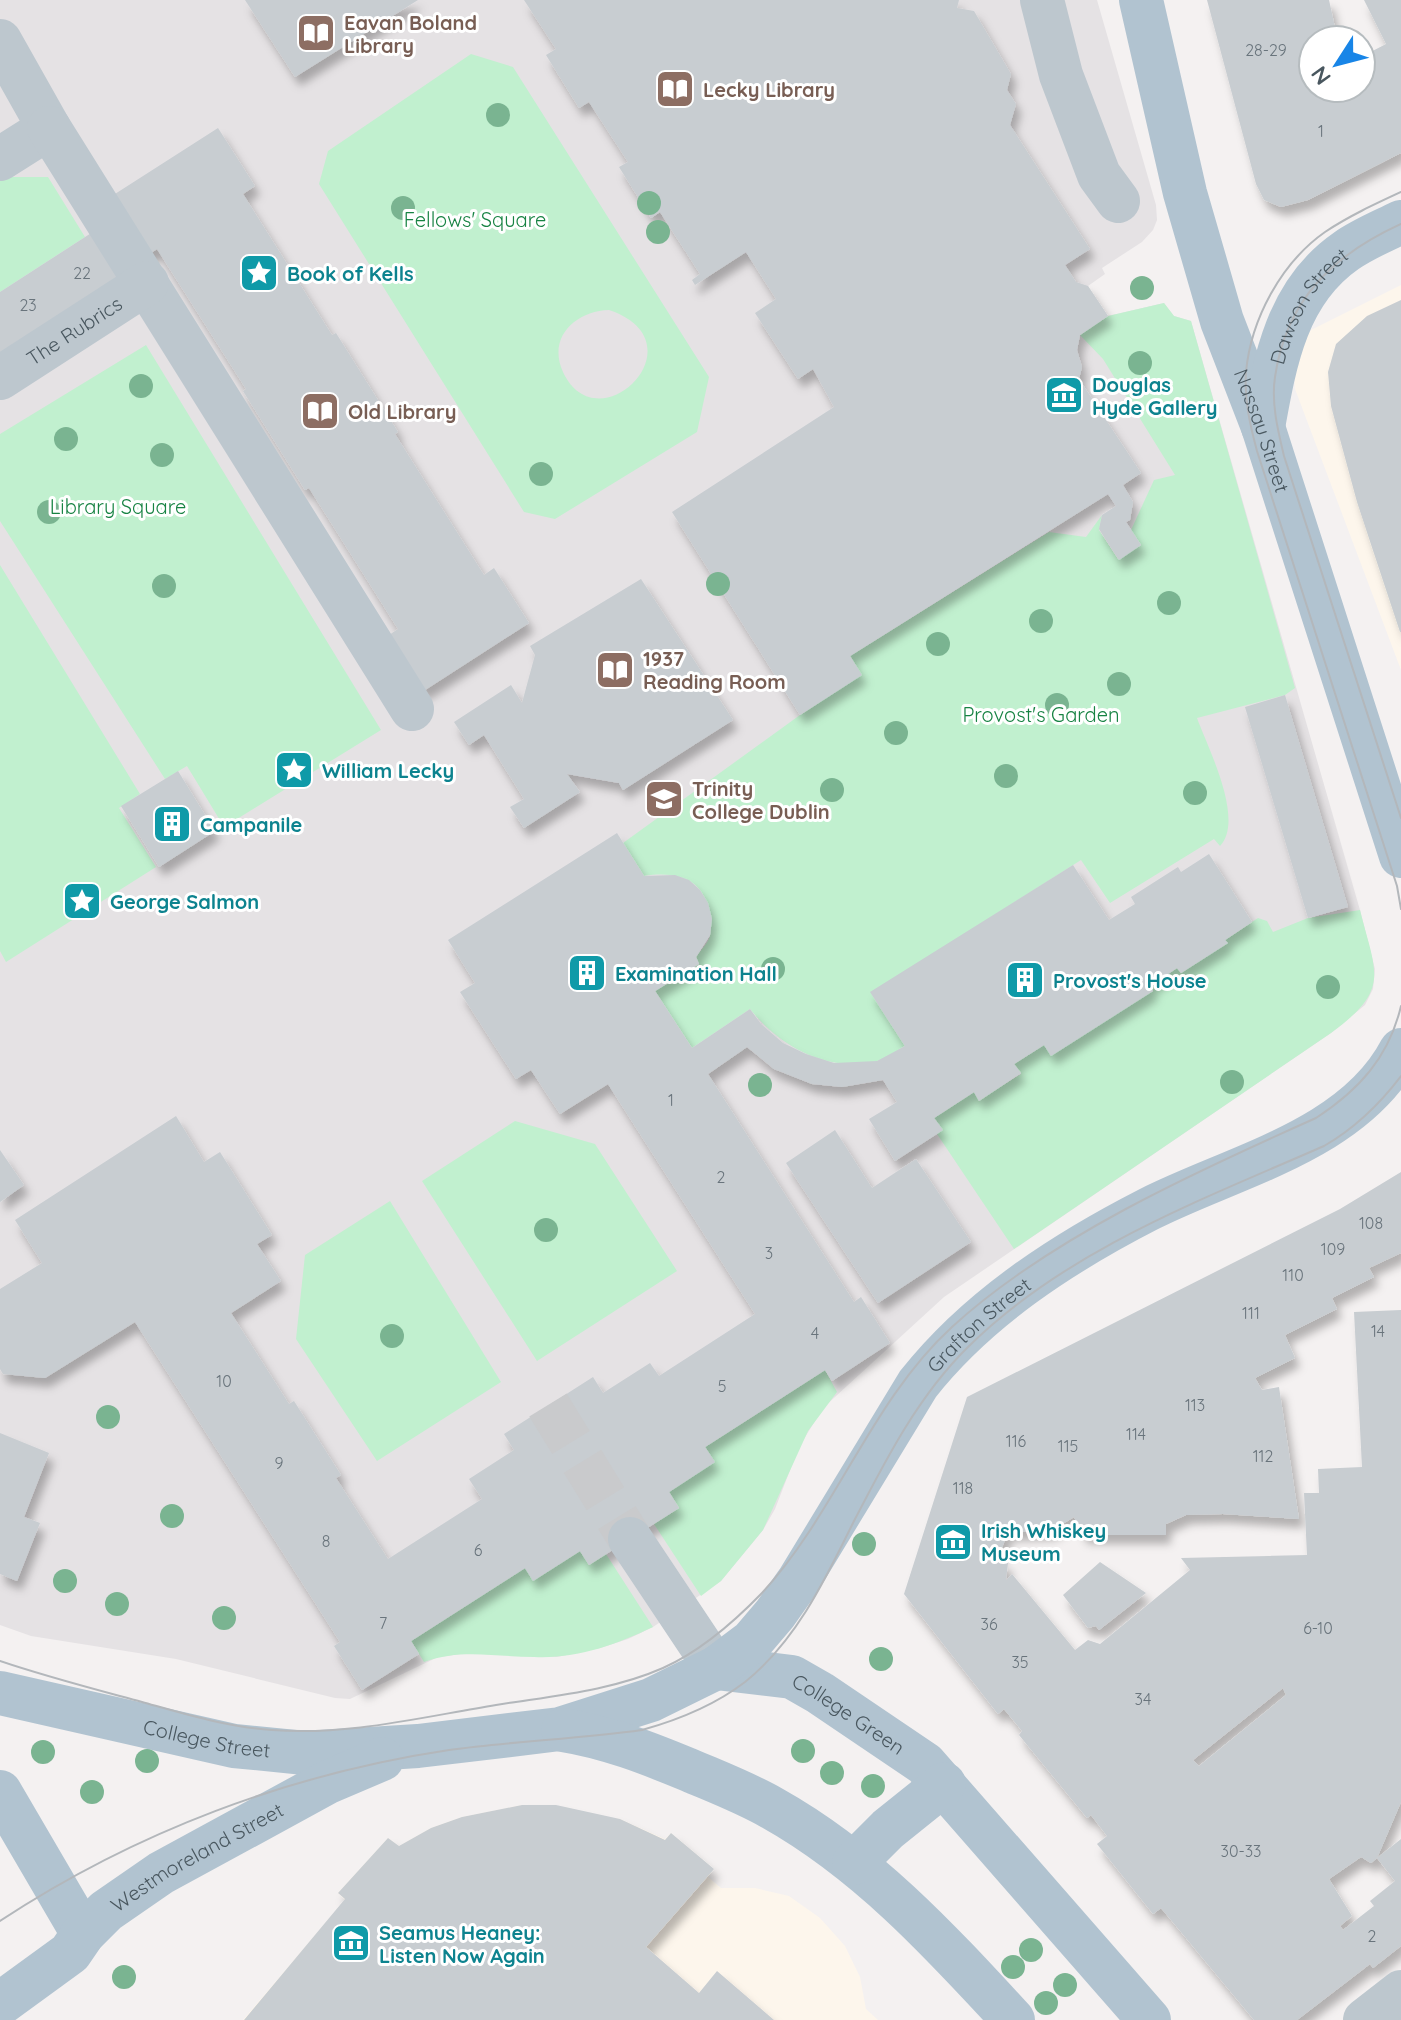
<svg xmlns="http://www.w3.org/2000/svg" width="1401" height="2020" font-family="Quicksand,sans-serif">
<defs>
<filter id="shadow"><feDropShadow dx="5" dy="9" stdDeviation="4" flood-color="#0004"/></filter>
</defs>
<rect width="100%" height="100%" fill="#f4f1f1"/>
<path fill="#fdf6ec" d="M1401 285V670L1295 389 1293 356 1311 330Z
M522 1805 620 1819 665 1839 671 1833 714 1869 708 1877 721 1888H755L789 1896 820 1918 845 1946 860 1977 866 2009 878 2020H243L345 1900 338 1893 388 1838 399 1846 431 1828 462 1817Z"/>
<path fill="#e5e2e4" d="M0 0H1097L1156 205 1157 220 1153 230 1142 242 1102 268 1105 274 1088 286 1108 316 1164 303 1174 316 1191 321 1360 910 1375 969 1373 989 1365 1005 1331 1033 944 1297 823 1408 799 1447 775 1509 763 1530 721 1581 653 1627 628 1639 600 1648 557 1657 469 1653 438 1657 350 1699 335 1698 176 1659 31 1636 0 1625Z"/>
<path fill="#c1f0cf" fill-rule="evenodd" d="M471 54 513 67 709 377 697 432 555 519 524 512 319 184 328 151ZM609 310C704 342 598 447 563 372 547 337 576 311 609 310Z
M5 177H48L85 237 0 292V180Z
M1164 303 1174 316 1191 321 1295 688 1285 695 1197 718C1208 748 1245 820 1220 846L1214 839 1110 903 1081 860 871 993 905 1046C896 1051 886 1059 877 1061 828 1074 779 1046 750 1009L692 1048 655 991 699 964 696 957C700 951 708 943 710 936 711 931 709 922 709 917 706 878 677 871 644 876L623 843 800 715 861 675 850 656 1049 532 1086 537 1102 515 1099 530 1118 559 1141 545 1131 530 1154 480 1175 475 1103 359 1080 335 1108 316Z
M146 345 381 730 224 827 187 766 165 779 0 521V434Z
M0 565 140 794 119 808 156 867 6 962 0 951Z
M1360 910C1376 974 1391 989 1331 1033L1014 1249 937 1134 942 1130 934 1118 974 1092 979 1100 1021 1074 1014 1064 1044 1045 1153 991 1150 986 1177 968 1181 973 1227 943 1225 940 1258 918 1267 921 1273 932 1308 918Z
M515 1121 595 1144 677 1271 537 1361 422 1181Z
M390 1201 501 1382 377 1461 296 1339 305 1255Z
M825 1370 837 1392 808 1431 763 1530 721 1581 701 1596 654 1524 679 1508 669 1492 714 1462 705 1447Z
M580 1551 589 1565 606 1554 653 1627C615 1645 577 1659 534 1657 496 1657 461 1648 424 1662L411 1641 525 1568 534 1580Z"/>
<path fill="#c8cdd1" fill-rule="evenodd" filter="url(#shadow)" d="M245 0H418L295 77Z
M524 0H959L957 8 974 11 1011 74 1007 90 1016 104 1010 125 1090 249 1065 265 1076 282 1088 286 1108 316 1080 335 1077 350 1082 367 1079 379 1141 473 1123 485 1133 502 1130 520 1126 522 1141 545 1119 560 1099 529 1102 515 1116 506 1108 494 850 656 862 675 800 715 672 512 834 407 813 369 798 379 755 313 776 299 746 252 695 285 692 280 700 274 660 212 651 218 619 167 628 162 589 102 579 108 546 55 556 49Z
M1207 0H1329L1336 32 1313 40V88H1361V57L1386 44 1364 0H1401V153L1308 200 1281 207 1264 200 1256 184Z
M218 128 255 186 243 194 332 335 336 333 398 432 395 434 484 575 494 568 529 623 422 692 386 637 398 629 309 488 305 490 243 391 246 389 157 249 142 259 104 201Z
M99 228 130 276 0 360V292Z
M1401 300V632H1400L1357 502 1331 406 1328 372 1336 344 1367 316Z
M641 579 733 720 623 790 619 783 567 774 580 792 524 828 510 807 524 799 484 735 469 745 454 722 511 685 522 703 535 655 530 646Z
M1285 695 1348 907 1308 918 1245 707Z
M178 771 215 831 159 867 121 806Z
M617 833 644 876 675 875 689 880 700 890 708 903 712 919 710 935 696 957 699 964 655 991 692 1048 750 1009 761 1024 783 1043 806 1054 834 1063 877 1061 905 1046 870 992 1073 865 1109 920 1135 904 1131 897 1178 867 1181 872 1209 854 1252 922 1225 940 1228 943 1181 973 1177 968 1150 986 1153 991 1051 1056 1044 1045 1014 1064 1021 1073 979 1101 974 1092 934 1118 943 1130 895 1161 869 1119 897 1102 883 1080 842 1087 812 1084 774 1069 747 1047 708 1074 854 1302 861 1297 890 1343 832 1381 825 1370 705 1447 715 1462 669 1492 679 1508 589 1565 580 1551 533 1581 525 1568 411 1641 419 1654 362 1690 334 1646 340 1642 135 1322 45 1378 3 1374 0 1369V1289L42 1263 15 1220 176 1116 204 1162 220 1152 272 1235 257 1244 281 1281 231 1313 289 1404 294 1401 341 1475 336 1478 388 1559 482 1499 469 1479 514 1450 504 1434 593 1377 603 1393 650 1363 659 1376 755 1314 608 1084 560 1114 531 1070 516 1079 460 992 475 983 448 940Z
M835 1130 872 1188 916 1159 971 1242 878 1303 786 1163Z
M0 1150 24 1185 0 1202Z
M1401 1172V1253L1369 1268 1374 1277 1332 1298 1337 1309 1285 1335 1295 1358 1255 1378 1262 1390 1279 1387 1299 1519 1223 1514 1186 1515 1166 1524V1535H1083L1074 1517 1051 1531 1008 1532 997 1561 1008 1563 1006 1580 1012 1574 1075 1650 1088 1640 1100 1644 1190 1570 1181 1558 1307 1555 1304 1493H1319L1318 1469 1362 1467 1354 1312 1401 1310V1802L1377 1858 1401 1839V1946L1373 1968 1370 1964 1297 2020H1254L1161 1908 1153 1914 1097 1844 1107 1836 1091 1815 1087 1818 1019 1735 1022 1731 1004 1709 998 1714 904 1594 967 1397 1340 1209ZM1283 1688 1286 1695 1199 1766 1193 1760ZM1361 1857 1371 1863 1377 1858 1395 1881 1370 1901 1374 1906 1343 1930 1340 1926 1352 1916 1329 1879Z
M0 1433 49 1453 24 1517 40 1523 17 1581 0 1574Z
M1100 1562 1146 1593 1099 1630 1096 1626 1088 1628 1063 1595Z
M522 1805H556L620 1819 665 1840 671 1833 714 1869 646 1947 699 1993 717 1971 774 2020H244L345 1899 338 1893 388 1838 399 1846 431 1828 462 1817Z"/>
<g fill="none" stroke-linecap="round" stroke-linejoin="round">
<path stroke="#c9cacc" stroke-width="44" stroke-dasharray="44 22" stroke-linecap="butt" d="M548 1405 630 1539"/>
<g stroke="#bdc7ce" stroke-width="44">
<path d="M1042 0 1061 75 1099 175 1118 201"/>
<path d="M0 41 49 128 0 159"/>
<path d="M49 128 412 709"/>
<path id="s1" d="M0 378 147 283"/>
<path d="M630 1539 716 1668"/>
<path d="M1365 2020 1401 1992"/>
</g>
<g stroke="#b1c3d0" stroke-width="44">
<path id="s2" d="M1141 0 1185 193 1222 321 1263 427 1401 856"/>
<path id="s3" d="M1263 427C1275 360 1287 292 1346 251 1363 239 1383 231 1401 222"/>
<path id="s4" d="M716 1668 792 1677 820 1693 925 1764 1149 2020"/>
<path id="s5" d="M0 1693 234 1746 305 1753 418 1746 560 1729 651 1700 716 1668 752 1641 775 1614 799 1580 918 1384C978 1308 1063 1253 1149 1209 1234 1166 1354 1140 1401 1050"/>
<path d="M563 1730C607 1737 648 1753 689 1770 717 1782 746 1793 772 1808 867 1861 941 1942 1013 2020"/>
<path d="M0 1792 83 1934"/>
<path d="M854 1863 888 1829 944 1784"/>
<path id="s6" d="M0 2004 70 1953 83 1934 106 1911 161 1873 328 1782 382 1759"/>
</g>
<path stroke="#b3b7bb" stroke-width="2" d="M1401 192C1375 204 1349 216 1325 232 1281 263 1251 319 1246 372 1244 399 1250 425 1257 451L1397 886 1401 909
M1401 224C1333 255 1286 300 1275 377 1271 403 1278 431 1284 456L1401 818
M0 1661C47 1677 94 1689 142 1702 185 1714 227 1727 272 1730 347 1736 422 1717 496 1705 551 1696 611 1691 663 1668 701 1651 733 1623 762 1593 836 1513 871 1401 952 1327 1049 1238 1197 1171 1316 1118 1359 1090 1389 1057 1401 1006
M0 1921C135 1832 289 1774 449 1750 513 1741 578 1739 642 1730 678 1720 715 1705 745 1682 796 1641 825 1580 853 1523 885 1461 918 1396 968 1347 1066 1250 1201 1200 1324 1146 1355 1128 1379 1105 1401 1076"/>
</g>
<g fill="#7ab491">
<circle cx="498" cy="115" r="12"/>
<circle cx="649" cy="203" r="12"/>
<circle cx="403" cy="208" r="12"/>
<circle cx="658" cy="232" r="12"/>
<circle cx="1142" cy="288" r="12"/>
<circle cx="1140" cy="363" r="12"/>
<circle cx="141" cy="386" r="12"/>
<circle cx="66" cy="439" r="12"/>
<circle cx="162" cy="455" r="12"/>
<circle cx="541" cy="474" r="12"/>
<circle cx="49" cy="512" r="12"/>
<circle cx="718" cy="584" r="12"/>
<circle cx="164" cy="586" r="12"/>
<circle cx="1169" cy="603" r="12"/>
<circle cx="1041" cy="621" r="12"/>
<circle cx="938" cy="644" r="12"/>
<circle cx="1119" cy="684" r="12"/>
<circle cx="1057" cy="705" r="12"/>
<circle cx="896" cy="733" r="12"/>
<circle cx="1006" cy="776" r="12"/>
<circle cx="832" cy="790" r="12"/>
<circle cx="1195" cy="793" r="12"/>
<circle cx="773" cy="969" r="12"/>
<circle cx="1328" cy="987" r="12"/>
<circle cx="1232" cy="1082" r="12"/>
<circle cx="760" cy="1085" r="12"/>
<circle cx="546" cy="1230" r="12"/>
<circle cx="392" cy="1336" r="12"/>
<circle cx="108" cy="1417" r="12"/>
<circle cx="172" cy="1516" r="12"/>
<circle cx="864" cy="1544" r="12"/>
<circle cx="65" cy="1581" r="12"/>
<circle cx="117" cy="1604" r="12"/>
<circle cx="224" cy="1618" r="12"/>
<circle cx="881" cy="1659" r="12"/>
<circle cx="803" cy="1751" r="12"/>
<circle cx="43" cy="1752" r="12"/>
<circle cx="147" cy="1761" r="12"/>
<circle cx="832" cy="1773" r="12"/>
<circle cx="873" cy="1786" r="12"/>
<circle cx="92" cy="1792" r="12"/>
<circle cx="1031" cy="1950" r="12"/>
<circle cx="1013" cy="1967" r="12"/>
<circle cx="124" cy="1977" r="12"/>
<circle cx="1065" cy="1985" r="12"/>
<circle cx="1046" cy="2003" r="12"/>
</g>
<defs>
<g id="library-square" transform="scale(2)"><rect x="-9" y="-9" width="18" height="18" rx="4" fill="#8d6e63" stroke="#fff"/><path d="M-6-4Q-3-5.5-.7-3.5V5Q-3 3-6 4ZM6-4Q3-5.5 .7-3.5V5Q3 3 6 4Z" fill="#fff"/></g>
<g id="sight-square" transform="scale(2)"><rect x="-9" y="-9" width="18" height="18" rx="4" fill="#0f9aa8" stroke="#fff"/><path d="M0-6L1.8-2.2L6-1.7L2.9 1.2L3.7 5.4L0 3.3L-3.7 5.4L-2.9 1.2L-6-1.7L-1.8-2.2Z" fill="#fff"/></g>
<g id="museum-square" transform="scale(2)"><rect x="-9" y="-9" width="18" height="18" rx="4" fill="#0f9aa8" stroke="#fff"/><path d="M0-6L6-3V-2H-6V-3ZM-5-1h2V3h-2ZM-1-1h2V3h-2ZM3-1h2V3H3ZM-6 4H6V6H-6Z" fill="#fff"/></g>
<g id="university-square" transform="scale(2)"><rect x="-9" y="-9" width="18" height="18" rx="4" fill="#8d6e63" stroke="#fff"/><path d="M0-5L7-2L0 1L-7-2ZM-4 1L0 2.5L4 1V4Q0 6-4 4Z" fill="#fff"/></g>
<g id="building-square" transform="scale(2)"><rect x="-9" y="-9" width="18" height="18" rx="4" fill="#0f9aa8" stroke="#fff"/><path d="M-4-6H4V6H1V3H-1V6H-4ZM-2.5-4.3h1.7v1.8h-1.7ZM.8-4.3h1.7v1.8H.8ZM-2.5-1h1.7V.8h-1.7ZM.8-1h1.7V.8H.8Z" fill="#fff"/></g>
</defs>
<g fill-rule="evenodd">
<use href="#library-square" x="316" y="33"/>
<use href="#library-square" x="675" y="89"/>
<use href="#sight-square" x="259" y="273"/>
<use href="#museum-square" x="1064" y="395"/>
<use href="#library-square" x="320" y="411"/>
<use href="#library-square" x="615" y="670"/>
<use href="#sight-square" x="294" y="770"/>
<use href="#university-square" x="664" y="799"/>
<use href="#building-square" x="172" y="824"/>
<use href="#sight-square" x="82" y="901"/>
<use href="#building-square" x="587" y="973"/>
<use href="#building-square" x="1025" y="980"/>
<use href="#museum-square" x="953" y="1542"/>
<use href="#museum-square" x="351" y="1943"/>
</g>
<g text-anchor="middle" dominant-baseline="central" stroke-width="6" stroke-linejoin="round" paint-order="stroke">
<g font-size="16" fill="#69747c">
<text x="1266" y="50">28-29</text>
<text x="1321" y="131">1</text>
<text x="82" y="273">22</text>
<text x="28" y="305">23</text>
<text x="671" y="1100">1</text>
<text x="721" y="1177">2</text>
<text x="1371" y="1223">108</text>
<text x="1333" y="1249">109</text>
<text x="769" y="1253">3</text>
<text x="1293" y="1275">110</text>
<text x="1251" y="1313">111</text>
<text x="1378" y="1331">14</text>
<text x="815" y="1333">4</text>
<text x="224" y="1381">10</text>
<text x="722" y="1386">5</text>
<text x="1195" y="1405">113</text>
<text x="1136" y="1434">114</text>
<text x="1016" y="1441">116</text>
<text x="1068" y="1446">115</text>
<text x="1263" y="1456">112</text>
<text x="279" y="1463">9</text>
<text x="963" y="1488">118</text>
<text x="326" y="1541">8</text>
<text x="478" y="1550">6</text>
<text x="383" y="1623">7</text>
<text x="989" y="1624">36</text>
<text x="1318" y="1628">6-10</text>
<text x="1020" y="1662">35</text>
<text x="1143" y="1699">34</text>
<text x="1241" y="1851">30-33</text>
<text x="1372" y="1936">2</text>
</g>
<g font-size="20" font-weight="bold" fill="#785e54" stroke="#fff" text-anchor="start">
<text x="344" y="22">Eavan Boland<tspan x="344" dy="23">Library</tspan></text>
<text x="703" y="89">Lecky Library</text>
<text x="348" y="411">Old Library</text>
<text x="643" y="658">1937<tspan x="643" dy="23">Reading Room</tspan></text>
<text x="692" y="788">Trinity<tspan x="692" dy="23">College Dublin</tspan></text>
</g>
<g font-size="20" fill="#178343" stroke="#fff">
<text x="475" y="219">Fellows' Square</text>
<text x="118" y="506">Library Square</text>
<text x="1041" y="714">Provost's Garden</text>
</g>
<g font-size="20" font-weight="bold" fill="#0d838f" stroke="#fff" text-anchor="start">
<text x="287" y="273">Book of Kells</text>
<text x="1092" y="384">Douglas<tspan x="1092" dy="23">Hyde Gallery</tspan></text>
<text x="322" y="770">William Lecky</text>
<text x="200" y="824">Campanile</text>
<text x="110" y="901">George Salmon</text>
<text x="615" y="973">Examination Hall</text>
<text x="1053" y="980">Provost's House</text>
<text x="981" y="1530">Irish Whiskey<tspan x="981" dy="23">Museum</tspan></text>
<text x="379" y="1932">Seamus Heaney:<tspan x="379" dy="23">Listen Now Again</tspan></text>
</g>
<g font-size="20" fill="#49575f" stroke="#fff">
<text stroke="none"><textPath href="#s3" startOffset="132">Dawson Street</textPath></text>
<text stroke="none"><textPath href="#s1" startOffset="88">The Rubrics</textPath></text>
<text stroke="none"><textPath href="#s2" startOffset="448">Nassau Street</textPath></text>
<text stroke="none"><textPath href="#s5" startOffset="1172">Grafton Street</textPath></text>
<text stroke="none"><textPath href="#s4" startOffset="144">College Green</textPath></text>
<text stroke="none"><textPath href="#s5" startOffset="212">College Street</textPath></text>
<text stroke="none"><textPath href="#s6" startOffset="248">Westmoreland Street</textPath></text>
</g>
</g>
<g transform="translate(1337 64) rotate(234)"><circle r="38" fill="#ffffff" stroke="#b6bcbf" stroke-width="2"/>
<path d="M0-6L14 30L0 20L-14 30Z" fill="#1885e7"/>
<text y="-12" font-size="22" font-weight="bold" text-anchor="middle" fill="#49575f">N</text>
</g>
</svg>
